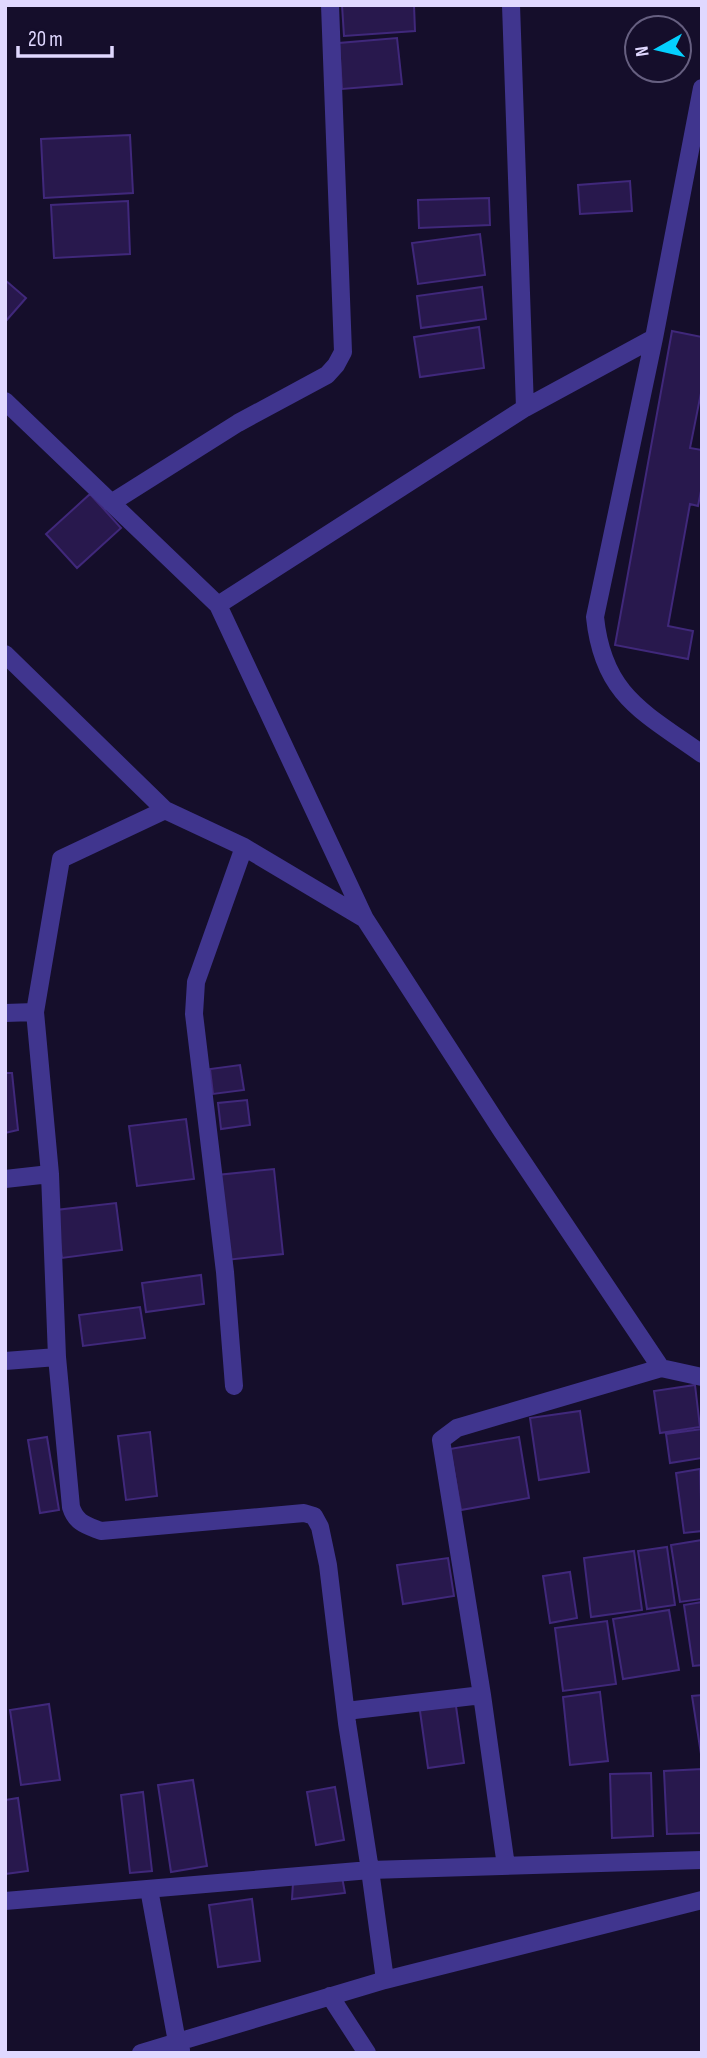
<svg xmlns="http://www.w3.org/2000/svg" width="707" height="2058" font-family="'Sofia Sans Condensed',sans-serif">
<rect width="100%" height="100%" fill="#150e2b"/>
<path fill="#28184d" stroke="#40287b" stroke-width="2" d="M342 5H414L415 31 344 36Z
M397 38 402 84 342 89 339 43Z
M130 135 133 193 44 198 41 139Z
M630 181 632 211 580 214 578 185Z
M489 198 490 225 419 228 418 200Z
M128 201 130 254 54 258 51 205Z
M480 234 485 275 418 284 412 243Z
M5 280 26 298 5 322Z
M482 287 486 319 421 328 417 296Z
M479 327 484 368 420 377 414 337Z
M672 331 702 337V388L690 448 702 450V486L698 506 690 504 668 626 693 631 688 659 615 645Z
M90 494 121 528 77 568 46 534Z
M240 1065 244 1090 213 1094 210 1069Z
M5 1073H12L18 1130 5 1133Z
M247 1100 250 1125 221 1129 218 1103Z
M186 1119 194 1179 137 1186 129 1126Z
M274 1169 283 1254 226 1260 217 1175Z
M116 1203 122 1250 62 1258 56 1210Z
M201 1275 204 1304 146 1312 142 1283Z
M140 1307 145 1338 83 1346 79 1315Z
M695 1385 700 1427 660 1433 654 1391Z
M580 1411 589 1472 539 1480 530 1418Z
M702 1429V1458L670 1463 666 1434Z
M150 1432 157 1496 126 1500 118 1436Z
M47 1437 59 1510 40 1513 28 1440Z
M519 1437 529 1498 461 1510 450 1449Z
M700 1469 702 1531 684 1533 676 1473Z
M702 1540V1599L680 1602 671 1545Z
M667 1547 675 1605 647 1609 638 1551Z
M634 1551 642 1610 591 1617 584 1558Z
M448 1558 454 1596 403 1604 397 1565Z
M570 1572 577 1618 550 1623 543 1576Z
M702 1602V1665L693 1666 684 1605Z
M669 1610 679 1670 623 1679 613 1619Z
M607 1621 616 1684 563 1691 555 1628Z
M454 1692 464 1763 428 1768 418 1697Z
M600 1692 608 1761 570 1765 563 1697Z
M702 1695V1754H701L692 1696Z
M49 1704 60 1780 21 1785 10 1710Z
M702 1769V1833L667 1834 664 1771Z
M651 1773 653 1836 612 1838 610 1774Z
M193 1780 207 1866 171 1872 158 1785Z
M335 1787 344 1840 316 1845 307 1792Z
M143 1792 152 1871 130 1873 121 1795Z
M18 1798 28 1871 5 1874V1800Z
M342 1877 345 1893 292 1899 293 1883Z
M252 1899 260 1961 218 1967 209 1905Z"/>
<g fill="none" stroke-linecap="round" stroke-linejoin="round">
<path stroke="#40358e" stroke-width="18" d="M511 5 525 408
M702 88 654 338 595 617C603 695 643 712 702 754
M654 338 525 408 218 605 365 919 502 1131 661 1368 702 1377
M5 401 218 605
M111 503 238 423 327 375 336 365 343 352 330 5
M5 654 165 810 244 847 365 919
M5 1013 35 1012
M50 1174 35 1012 61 859 165 810
M5 1179 50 1174 57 1357 71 1507C76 1523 86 1525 101 1531L304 1513 314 1516 320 1527 328 1565 347 1723 370 1870 702 1860
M5 1361 57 1357
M234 1386 225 1272 194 1014 196 982 244 847
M346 1711 482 1695
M506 1866 482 1695 441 1440 457 1428 661 1368
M149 1889 177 2042 181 2050
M5 1901 370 1870 385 1980
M330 1996 367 2053
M141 2053 385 1980 702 1900"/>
</g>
<rect width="707" height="2058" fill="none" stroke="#e0d8ff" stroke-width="14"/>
<g transform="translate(658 49) rotate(262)"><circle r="33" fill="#150e2b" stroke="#665f80" stroke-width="2"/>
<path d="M0-5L12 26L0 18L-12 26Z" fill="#04d0ff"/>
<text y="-10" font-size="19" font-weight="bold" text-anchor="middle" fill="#e0d8ff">N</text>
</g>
<path d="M18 46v10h94v-10" fill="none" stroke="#e0d8ff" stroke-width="3.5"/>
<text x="28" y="46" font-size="21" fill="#e0d8ff" stroke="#150e2b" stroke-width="5" paint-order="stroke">20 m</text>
</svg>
